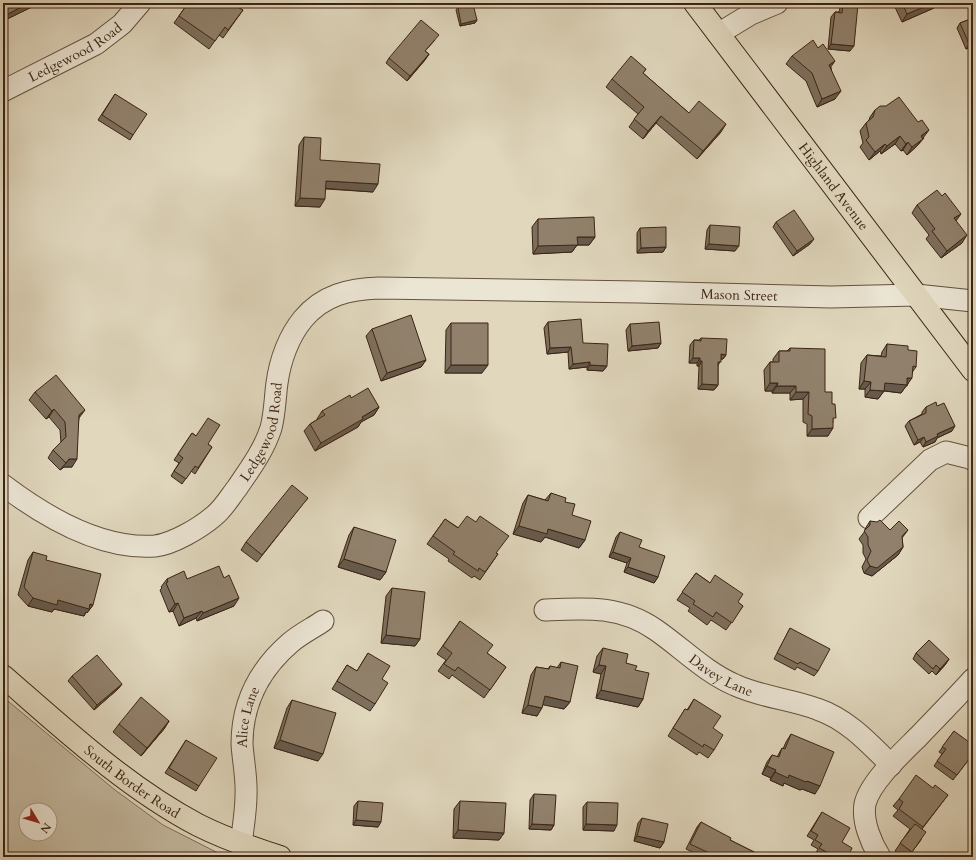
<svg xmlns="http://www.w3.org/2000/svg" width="976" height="860" font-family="Cardo,serif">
<rect width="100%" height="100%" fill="#e0d7bd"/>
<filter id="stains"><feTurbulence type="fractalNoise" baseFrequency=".005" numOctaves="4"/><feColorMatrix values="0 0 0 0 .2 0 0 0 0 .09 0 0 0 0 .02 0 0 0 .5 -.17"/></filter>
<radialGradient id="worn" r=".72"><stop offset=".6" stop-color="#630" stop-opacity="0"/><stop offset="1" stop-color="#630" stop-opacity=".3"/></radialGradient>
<path fill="#c4b9a0" stroke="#806e5a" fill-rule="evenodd" d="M3 697 115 790 163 825 226 857H3ZM26 810H50V834H26Z"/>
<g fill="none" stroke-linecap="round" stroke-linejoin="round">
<g stroke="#65513e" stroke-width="23">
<g id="minor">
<path d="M718 34 751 14 777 3"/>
<path id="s1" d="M3 91 96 44 122 24 140 3"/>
<path id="s2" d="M3 485C44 516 101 550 155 546 173 544 200 528 214 516 223 509 230 497 237 488 250 469 264 450 271 428 275 413 275 397 277 383 280 360 289 336 303 319 323 295 349 289 379 288L639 292 831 297 916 295 973 301"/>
<path d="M869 518 930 460 946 452 970 458 973 460"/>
<path id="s3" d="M545 610C585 608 620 605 656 630 682 648 705 672 735 685 761 697 790 699 817 709 847 719 869 743 891 765"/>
<path id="s4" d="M241 844C243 828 246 811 246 795 247 778 243 761 242 744 242 703 260 669 290 643 300 634 313 628 323 621"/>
<path d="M880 857C871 843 862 821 865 804 870 782 902 753 918 737 936 718 955 699 973 679"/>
</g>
</g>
<g stroke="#3c2414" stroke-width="24">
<g id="major">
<path id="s5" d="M695 3 973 370"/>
<path id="s6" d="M3 676C64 729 126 787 198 825 224 838 252 848 280 857"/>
</g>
</g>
<use href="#minor" stroke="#ebe5d4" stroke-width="21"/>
<use href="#major" stroke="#e0d7bd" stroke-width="22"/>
</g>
<path fill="#7d6f5d" stroke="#3c2414" d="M3 3H40L3 21Z
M188 3 239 8 243 10 223 38 219 35 209 49 174 23Z
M843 3 850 51 828 49 831 17 835 12H839L840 8Z
M893 3H938L934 8 902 22Z
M458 7 477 20 475 23 460 26 456 10Z
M973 18V46L966 49 957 28 960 23Z
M435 40 425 51 429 54 425 60 407 81 386 63 389 58Z
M792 56 831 67 835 99 817 107 806 81 786 64Z
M646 69 643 73 689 113 721 132 697 159 656 123 643 139 629 127 638 114 606 87 612 79Z
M115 94 133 135 130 140 98 120Z
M875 110 924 138 917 146 907 155 903 150 901 151 895 144 881 154 880 151 869 160 860 147 863 143 860 131 866 123 869 120 870 117Z
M304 137 320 160 373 192 326 189 320 207 295 206 299 145Z
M917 205 956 221 962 243 941 258 926 239 929 235 912 213Z
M538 219 595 237 589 245H577L572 252 533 254 532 227Z
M776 222 810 244 793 256 773 227Z
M710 225 735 251 705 249 707 230Z
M640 228 666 247 663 252 637 253V233Z
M548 322 583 343 607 366 603 371 587 370V367L569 369 568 352 547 354 544 328Z
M451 323 482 373H445L446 330Z
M630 324 661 343 658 348 628 351 626 330Z
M372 329 426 360 421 367 381 381 366 336Z
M701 338 726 355 723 359H721L718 366V385L714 390 698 389 699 366H697V363H689L690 345 694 340H699Z
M887 344 908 350 916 367 913 371 907 386H906L901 393 884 391 878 399 865 397V389H859L861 363 867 355 881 356 882 352Z
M790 348 825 392 832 404 833 422 828 436H807V424L803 422V399L790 400V393H772V391H765L764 370 770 362H773V359L779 351H787Z
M35 392 79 418 72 467H64L60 470 48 458 53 450 61 443 60 430 49 417 46 419 29 400Z
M937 406 952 431 937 438 935 442 923 447 920 442 914 445 905 426 909 421 922 414V412L926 407Z
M379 407 374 415 361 422 358 427 315 451 304 431 310 424 318 419H317L322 411Z
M192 433 212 447 195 474 191 471 182 484 171 476 179 463 174 460Z
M551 493 565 502 585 540 579 548 545 537 541 542 513 534 523 503 528 495 545 500Z
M308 498 302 505 257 562 241 550 246 542Z
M445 519 498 554 480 580 474 576 472 578 448 561 449 559 427 544Z
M870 521 890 530H908L902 538 903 547 898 555 872 576 864 573 862 567 866 559 863 553V545L859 539 865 531V529Z
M354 527 386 572 380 580 338 567 349 535Z
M620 532 639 547 658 577 654 583 624 572 627 563 609 557 616 537Z
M33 552 46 560 93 605 87 613 86 612 84 616 54 609 52 612 28 606 18 595 28 560Z
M696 573 743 606 726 630 711 620 707 625 688 611 690 608 677 600Z
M167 579H187L234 606 197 621 196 618 179 626 173 611 169 612 160 590 162 588 161 587Z
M392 588 420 639 415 646 381 643 386 596Z
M460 621 487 653 506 667 484 698 452 675 449 679 438 671 446 660 437 654Z
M790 628 818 671 814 676 797 667 795 670 774 659 787 634Z
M603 648 626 663 635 670 643 699 638 707 596 698 601 674 593 672 597 656Z
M368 653 382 679 375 704 370 711 332 689 347 665 357 671Z
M916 653 949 659 945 665 936 675 932 671 929 674 913 659Z
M561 662 570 702 564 709 543 704 537 716 522 713 531 675 536 667 548 669 550 666 557 668Z
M72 676 122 684 118 689 94 710 68 681Z
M694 699 713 728 714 750 708 758 699 752 697 755 668 736 685 709 687 710Z
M292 700 318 761 274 748 287 708Z
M169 721 164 729 141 756 113 732 119 724Z
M954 731 973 754 953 780 934 766 942 754 939 752Z
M791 734 815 794 802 789 800 790 784 783 783 786 770 780 771 778 762 774 767 762 772 755 777 757 782 748 783 749 786 742Z
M186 740 199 786 196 791 165 773Z
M933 788 948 795 922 829 921 840 908 857H903L895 851 910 829 893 816 898 810 893 806 899 799Z
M534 794 554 825 551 830 529 829 530 800Z
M358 801 378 827 353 825 354 806Z
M460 801 504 833 499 840 453 838 454 809Z
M587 802 614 831 583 830V807Z
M822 812 842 842 848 857H823L816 853 818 849 811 845 814 840 807 836Z
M642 818 664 842 660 848 634 841 638 823Z
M701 822 730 840 764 857H703L686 849 697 827Z"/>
<path fill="#665a4c" stroke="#3c2414" d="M29 3H40L3 21V18L6 15Z
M933 3H938L934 8 902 22 907 14Z
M477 20 475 23 460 26 461 24Z
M973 43V46L966 49 969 44Z
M831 44 854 46 850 51 828 49Z
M429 54 425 60 407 81 410 76Z
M835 61 830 68 829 65Z
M841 91 835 99 817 107 822 99Z
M661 116 656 123 643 139 648 131Z
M726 124 721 132 697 159 703 151Z
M929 130 917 146 907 155 912 147 921 136Z
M900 136 895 144 881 154 887 146Z
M908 142 903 150 901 151 906 144Z
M885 144 880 151 869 160 875 152Z
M326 181 378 184 373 192 321 188Z
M300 198 325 199 320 207 295 206Z
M961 214 956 221 954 218Z
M967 235 962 243 941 258 947 251Z
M577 237H595L589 245H577L572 252 533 254 538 246Z
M814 239 810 244 793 256 797 251Z
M709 244 739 246 735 251 705 249Z
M666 247 663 252 637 253 641 248Z
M661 343 658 348 628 351 632 346Z
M571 347 568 352 547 354 550 348Z
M721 354 726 355 723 359H718Z
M693 358H700L697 363H689Z
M426 360 421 367 381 381 387 373Z
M700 361H702L699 366H697Z
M590 362 587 367 569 369 573 364Z
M451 365H488L482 373H445Z
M590 365 607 366 603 371 587 370Z
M907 378H912L901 393 879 390 885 383Z
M864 381 871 382 865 389H859Z
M770 383H778L772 391H765Z
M702 384 718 385 714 390 698 389Z
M777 386H796L790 393H772Z
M870 390 884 391 878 399 865 397Z
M796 392H809L803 399 790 400Z
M379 407 374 415 361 422 358 427 315 451 321 443 362 417Z
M54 409 49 417 46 419 52 411Z
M85 410 79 418 73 423 79 415Z
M955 426 952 431 937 438 935 442 923 447 926 442 937 434Z
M833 428 828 436H807L812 429Z
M924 437 920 442 914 445 918 440Z
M69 459H77L72 467H64L60 470 66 463Z
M519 526 548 529 585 540 579 548 545 537 541 542 513 534Z
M903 547 898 555 872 576 864 573 870 566Z
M613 552 631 558 627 563 609 557Z
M344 559 386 572 380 580 338 567Z
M628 567 658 577 654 583 624 572Z
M33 598 58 600 93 605 87 613 86 612 84 616 54 609 52 612 28 606Z
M239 598 234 606 197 621 203 613Z
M178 603 173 611 169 612 175 604Z
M202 611 196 618 179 626 184 618Z
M386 635 420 639 415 646 381 643Z
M949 659 945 665 936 675 940 669Z
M599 665 606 666 601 674 593 672Z
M122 684 118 689 94 710 97 705Z
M601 690 643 699 638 707 596 698Z
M545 696 570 702 564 709 539 704Z
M528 705 542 708 537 716 522 713Z
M169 721 164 729 141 756 147 748Z
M280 740 323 754 318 761 274 748Z
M767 766 776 770 771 778 762 774Z
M775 772 789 775 807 781 820 786 815 794 802 789 800 790 784 783 783 786 770 780Z
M356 820 381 822 378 827 353 825Z
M532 824 554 825 551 830 529 829Z
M586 824 617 825 614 831 583 830Z
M458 830 504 833 499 840 453 838Z
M637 836 664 842 660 848 634 841Z"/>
<path fill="#91816c" stroke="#3c2414" d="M3 3H29L6 15 3 9Z
M188 3H242L239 8 243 10 228 30 225 27 215 41 179 16Z
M843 3 858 4 854 46 831 44 835 12 842 13Z
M902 3H933L907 14Z
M473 4 477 20 461 24 458 7Z
M973 18V43L969 44 960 23Z
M421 20 439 35 425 51 429 54 410 76 389 58Z
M813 40 818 48 823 44 835 61 829 65 841 91 822 99 812 73 792 56Z
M631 56 646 69 643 73 689 113 699 101 726 124 703 151 661 116 648 131 634 119 644 107 612 79Z
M115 94 147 114 133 135 102 115Z
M899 97 918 122 922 120 929 130 921 136 923 139 912 147 908 142 906 144 900 136 887 146 885 144 875 152 866 140 869 137 866 123 873 117 875 110 880 106H886Z
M304 137 321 138 320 160 380 164 378 184 326 181 325 199 300 198Z
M937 190 942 196 945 193 961 214 954 218 967 235 947 251 932 231 935 229 917 205Z
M794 210 814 239 797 251 776 222Z
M594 217 595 237H577L578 245 538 246V219Z
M710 225 740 227 739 246 709 244Z
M666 227V247L641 248 640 228Z
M411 315 426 360 387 373 372 329Z
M581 319 583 343 608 344 607 366 590 365V362L573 364 571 347 550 348 548 322Z
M659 322 661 343 632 346 630 324Z
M451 323H488V365H451Z
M701 338 727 339 726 355 721 354V362H718V385L702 384V361H700V358H693L694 340 701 341Z
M887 344 908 346V350L917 351 916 367 913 366 912 378H907V385L885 383 884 391 870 390 871 382 864 381 867 355 886 357Z
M790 348 825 349V392H832V404H835L836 418H833V428L812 429V416L808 414 809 392H796V386H777L778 383H770V362H779V351H790Z
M56 375 85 410 79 415 77 459H69L66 463 53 450 66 437 65 422 54 409 52 411 35 392Z
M368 388 379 407 362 417 363 419 321 443 310 424 325 415 322 411 350 395 351 398Z
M936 402 937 406 944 403 955 426 937 434 938 436 926 442 924 437 918 440 909 421 926 413V407Z
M208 418 220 425 208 444 212 447 198 468 195 466 186 479 174 471 183 458 178 454 192 433 196 436Z
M292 485 308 498 262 555 246 542Z
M551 493 566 498 565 502 575 504 572 515 591 521 585 540 548 529 547 534 519 526 528 495 548 501Z
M467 516 476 522 480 516 509 536 496 553 498 554 485 572 479 568 478 571 453 554 455 552 433 536 445 519 458 528Z
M880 520 890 530 899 521 908 530 902 536 903 547 877 568 870 566 867 560 871 551 868 545V537L864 531 870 525V521L877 522Z
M354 527 396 540 386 572 344 559Z
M620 532 642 540 639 547 665 556 658 577 628 567 631 558 613 552Z
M33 552 47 556 46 560 101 574 93 605 90 604 89 609 58 600 57 605 33 598 24 587Z
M219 566 224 578 229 575 239 598 203 613 202 611 184 618 178 603 175 604 166 583 168 582 167 579 184 571 187 579Z
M696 573 710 583 715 575 743 594 738 602 743 606 732 623 716 612 713 617 693 604 695 601 682 592Z
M392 588 425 592 420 639 386 635Z
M460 621 493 645 487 653 506 667 490 690 458 667 455 671 444 664 452 653 443 646Z
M790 628 830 649 818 671 800 662 798 664 777 653Z
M929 640 949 659 940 669 936 665 933 669 916 653Z
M603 648 628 654 626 663 637 666 635 670 649 673 643 699 601 690 606 666 599 665Z
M368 653 390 666 382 679 388 683 375 704 337 681 347 665 357 671Z
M97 655 122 684 97 705 72 676Z
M561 662 578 666 570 702 545 696 542 708 528 705 536 667 549 669 550 666 560 668Z
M141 697 169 721 147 748 119 724Z
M694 699 721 716 713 728 723 735 714 750 704 744 703 747 673 728 685 709 688 710Z
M292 700 336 713 323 754 280 740Z
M954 731 973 745V754L957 775 937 761 946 749 942 747Z
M791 734 834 752 820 786 807 781 806 782 789 775 788 778 775 772 776 770 767 766 772 755 779 757 782 748 785 749Z
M186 740 217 758 199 786 169 768Z
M916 775 933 788 935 785 948 795 923 827 899 809 903 802 899 799Z
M534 794 556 795 554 825 532 824Z
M358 801 383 803 381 822 356 820Z
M460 801 506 803 504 833 458 830Z
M587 802 618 803 617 825 586 824Z
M822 812 850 828 842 842 852 848 848 857H836L819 848 822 844 815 840 818 835 811 831Z
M642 818 668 824 664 842 637 836Z
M701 822 731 838 730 840 764 857H718L690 844Z
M915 824 926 832 912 852 900 843Z"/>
<g text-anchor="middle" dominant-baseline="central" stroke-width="3.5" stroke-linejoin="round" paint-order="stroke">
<g font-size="14" fill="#3c2414" stroke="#ebe5d4">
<text stroke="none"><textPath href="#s1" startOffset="82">Ledgewood Road</textPath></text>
<text stroke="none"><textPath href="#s5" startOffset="230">Highland Avenue</textPath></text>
<text stroke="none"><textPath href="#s2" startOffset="900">Mason Street</textPath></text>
<text stroke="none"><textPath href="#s2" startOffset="333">Ledgewood Road</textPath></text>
<text stroke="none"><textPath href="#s3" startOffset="195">Davey Lane</textPath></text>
<text stroke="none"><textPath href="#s4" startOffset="128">Alice Lane</textPath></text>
<text stroke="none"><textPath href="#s6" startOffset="167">South Border Road</textPath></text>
</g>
</g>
<rect width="976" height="860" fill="none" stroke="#e0d7bd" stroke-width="16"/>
<rect x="4" y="4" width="968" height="852" fill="none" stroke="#3c2414" stroke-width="2"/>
<rect x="8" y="8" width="960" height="844" fill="none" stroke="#3c2414"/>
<g transform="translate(38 822) rotate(128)"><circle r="19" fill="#ebe5d4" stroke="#a59887"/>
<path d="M0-3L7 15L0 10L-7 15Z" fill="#8f2418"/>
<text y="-6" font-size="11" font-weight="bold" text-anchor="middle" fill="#3c2414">N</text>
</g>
<rect width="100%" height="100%" filter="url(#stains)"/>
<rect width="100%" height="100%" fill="url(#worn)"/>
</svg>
